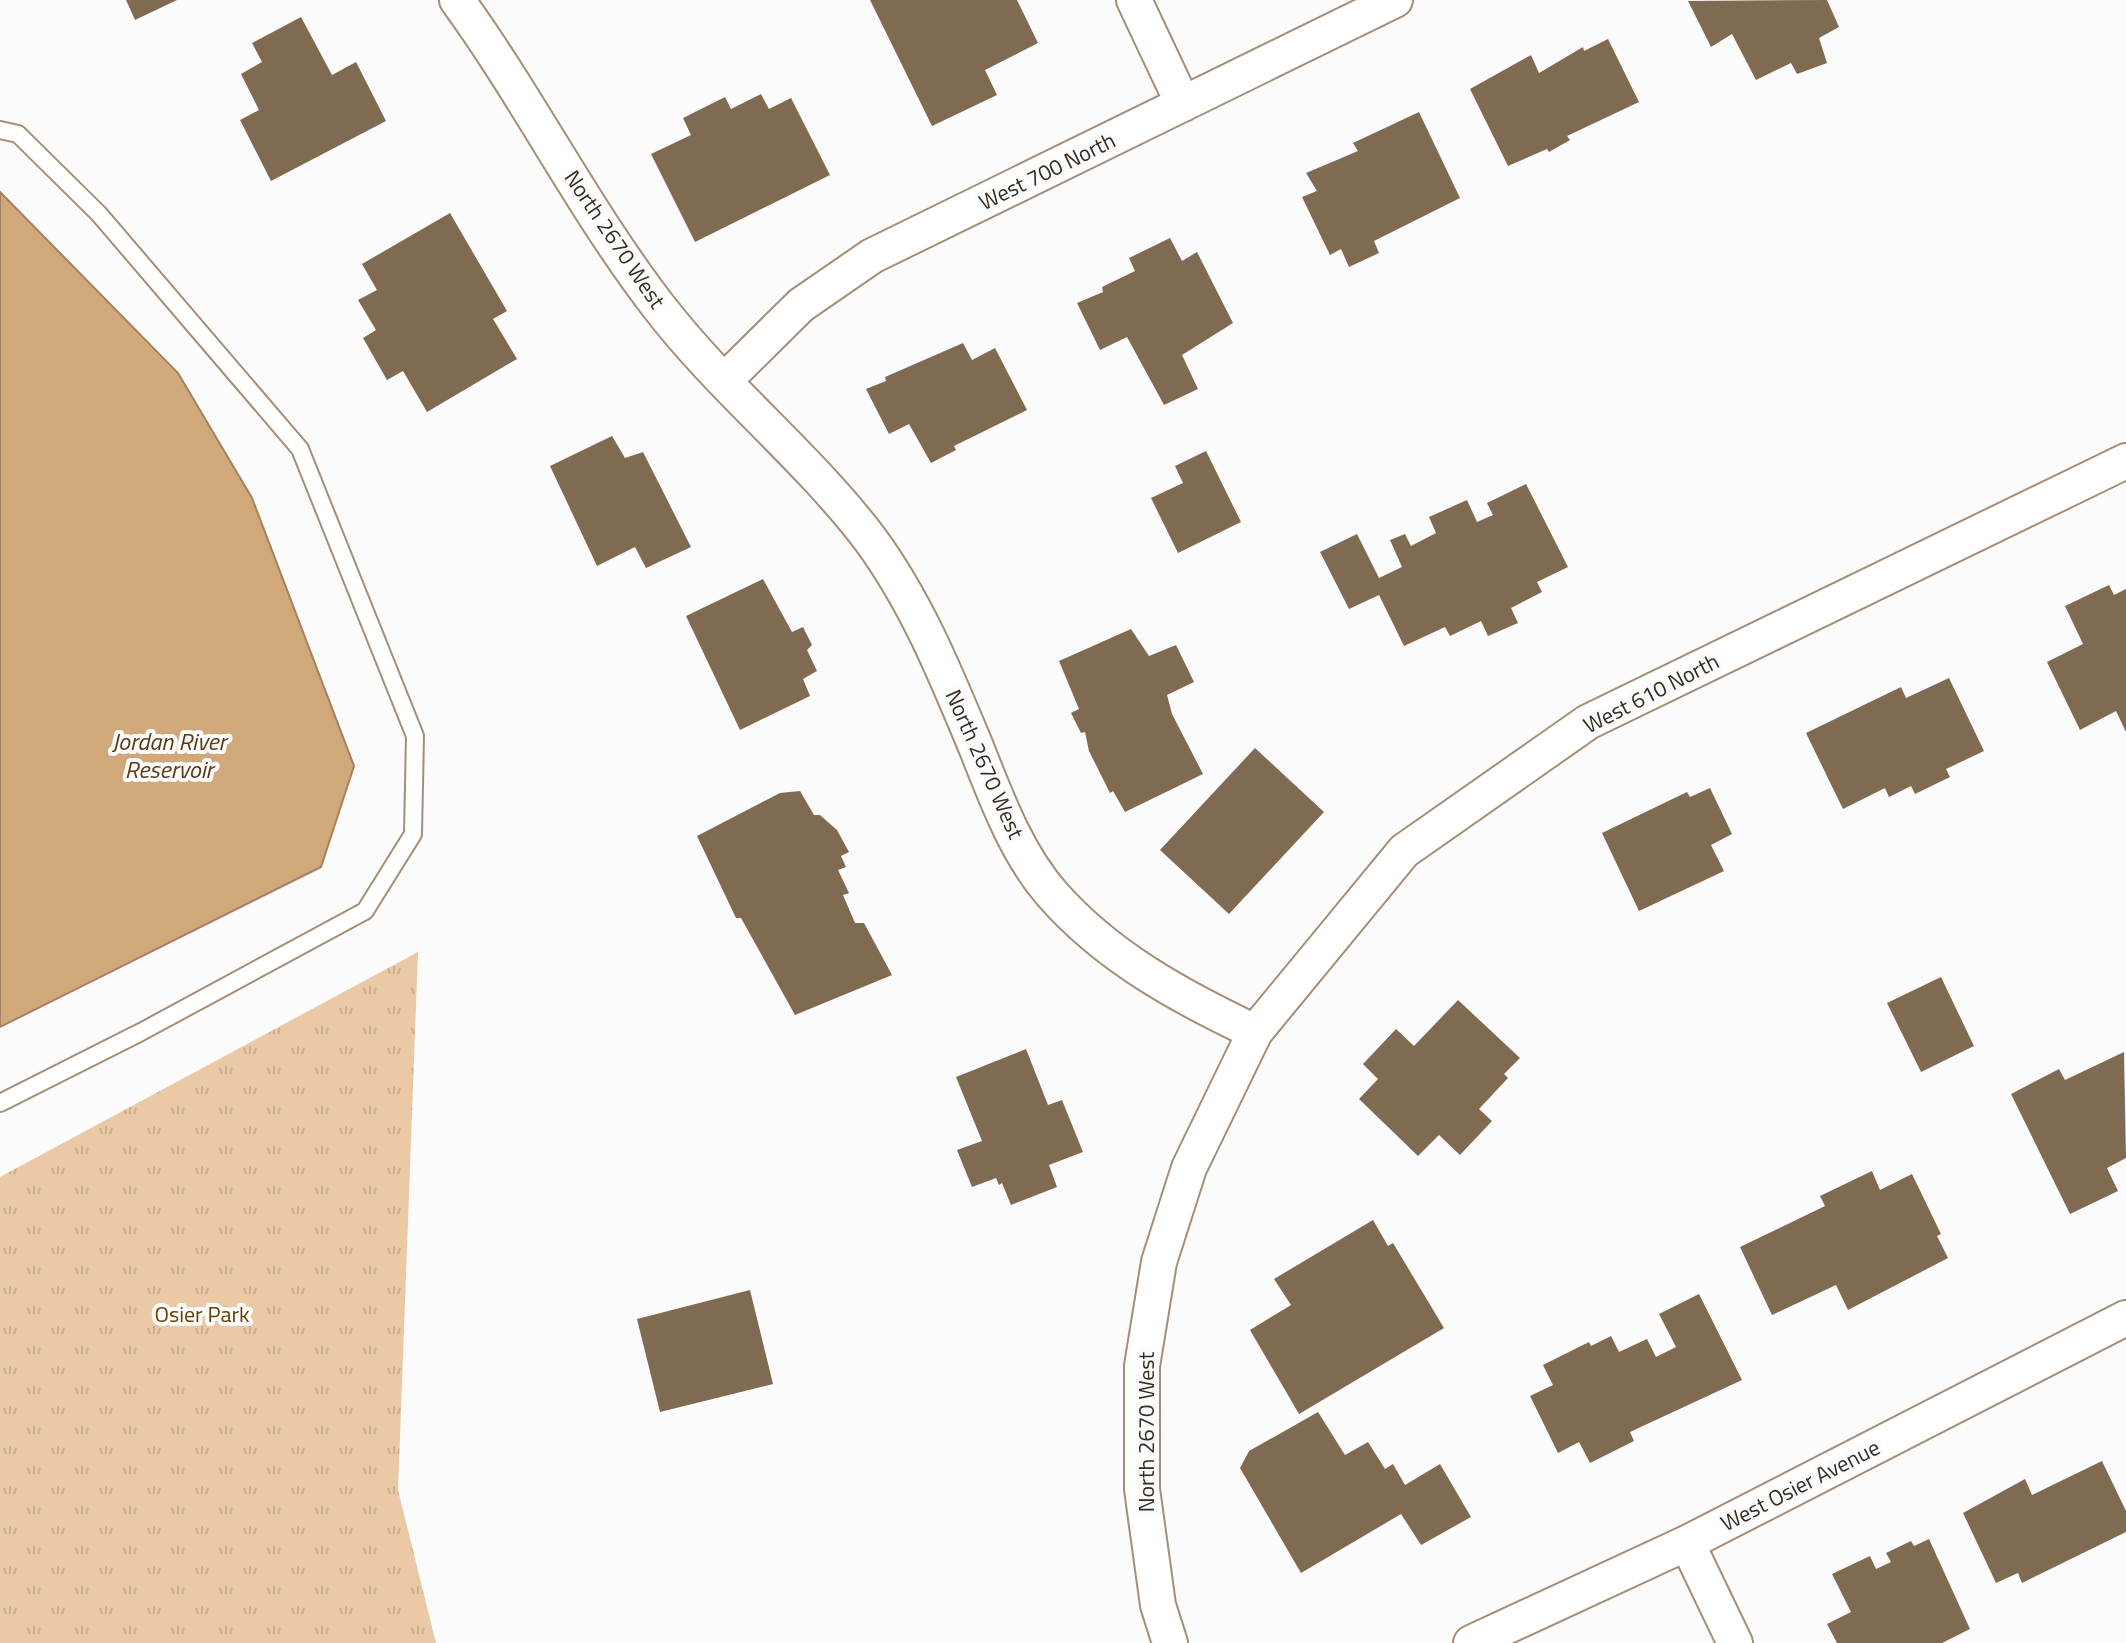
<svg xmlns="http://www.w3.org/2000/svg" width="2126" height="1643" font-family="'Titillium Web',sans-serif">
<defs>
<pattern id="park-tufts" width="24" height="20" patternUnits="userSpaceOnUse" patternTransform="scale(2)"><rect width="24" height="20" fill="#eac9a4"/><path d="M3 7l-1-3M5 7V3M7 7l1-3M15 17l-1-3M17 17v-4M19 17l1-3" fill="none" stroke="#c9ad8d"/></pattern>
</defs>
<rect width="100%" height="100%" fill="#fbfbfb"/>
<path fill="url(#park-tufts)" d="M418 952 398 1490 436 1643H0V1177Z"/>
<path fill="#d1a879" stroke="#a2825f" stroke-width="2" d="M0 192 178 373 252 498 354 766 321 867 0 1027Z"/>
<path fill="#806a52" d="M126 0H177L135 20Z
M870 0H1017L1038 43 985 70 997 95 932 126Z
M1827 0 1839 27 1819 38 1827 63 1797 74 1791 63 1756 80 1732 34 1711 47 1688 1Z
M301 17 332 75 356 62 386 121 271 181 240 120 259 110 241 74 262 62 252 43Z
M1608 39 1639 102 1567 136 1570 140 1549 152 1547 149 1508 166 1470 89 1531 55 1539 73 1583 47 1584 51Z
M761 94 769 109 791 98 830 175 695 242 651 154 691 135 683 118 725 97 731 109Z
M1419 112 1460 198 1374 241 1379 253 1349 267 1341 249 1330 255 1302 197 1317 191 1306 173 1358 151 1353 143Z
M450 213 507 311 493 319 517 359 427 412 403 371 387 380 363 338 376 330 358 300 377 290 362 264Z
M1170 238 1182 261 1197 252 1233 323 1182 355 1198 389 1164 405 1127 337 1100 350 1077 303 1103 292 1102 287 1135 271 1129 258Z
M963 343 972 360 995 348 1027 410 954 446 956 450 931 463 909 424 889 434 866 389 886 381 885 377Z
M612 436 625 458 643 452 691 547 646 568 635 547 597 566 550 466Z
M1206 451 1241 522 1178 553 1151 498 1183 483 1175 466Z
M1526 484 1568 567 1537 582 1542 592 1511 608 1518 623 1488 636 1481 621 1450 636 1445 627 1404 646 1379 595 1349 609 1320 552 1357 534 1379 578 1402 567 1390 540 1405 534 1411 546 1436 533 1429 517 1467 500 1477 522 1493 515 1487 503Z
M763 579 792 632 803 627 812 645 807 650 817 671 803 679 810 696 740 730 686 616Z
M2109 585 2114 595 2126 589V732L2116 711 2080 730 2047 662 2083 644 2065 606Z
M1131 629 1149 656 1176 645 1194 682 1167 695 1172 714 1203 774 1125 812 1113 791 1110 793 1089 751 1085 732 1081 733 1071 713 1079 709 1059 661Z
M1949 678 1984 751 1946 769 1950 777 1915 794 1911 786 1889 797 1885 788 1843 809 1806 733 1901 687 1906 698Z
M1255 748 1324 812 1229 914 1160 850Z
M1710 788 1732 834 1711 845 1724 871 1639 911 1602 833 1687 792 1690 797Z
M800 791 814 815H820L837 830 849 852 841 856 846 867 838 870 849 893 843 895 855 923H864L892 975 795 1015 741 918H736L697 836 780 793Z
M1941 977 1974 1046 1921 1072 1887 1003Z
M1458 1000 1520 1058 1504 1074 1508 1078 1479 1109 1492 1121 1460 1155 1439 1135 1418 1156 1359 1099 1378 1079 1363 1064 1396 1029 1414 1046Z
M1026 1049 1048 1105 1062 1100 1083 1152 1049 1165 1057 1187 1011 1205 1002 1183 999 1185 996 1178 972 1187 957 1150 982 1141 956 1077Z
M2124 1052 2126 1158 2107 1168 2118 1191 2070 1214 2011 1094 2059 1069 2065 1080Z
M1872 1171 1880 1190 1912 1174 1941 1234 1937 1236 1948 1258 1848 1310 1836 1285 1772 1315 1740 1247 1825 1206 1820 1196Z
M1373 1220 1388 1246 1393 1243 1444 1328 1299 1414 1250 1330 1291 1305 1274 1279Z
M750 1290 773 1384 660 1412 637 1319Z
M1699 1294 1742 1380 1630 1432 1634 1441 1590 1463 1579 1442 1558 1453 1530 1396 1553 1385 1543 1365 1589 1342 1591 1346 1611 1336 1619 1352 1647 1339 1656 1357 1676 1347 1659 1314Z
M1318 1412 1345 1455 1368 1442 1385 1469 1393 1464 1405 1485 1440 1464 1471 1517 1421 1545 1401 1514 1301 1573 1240 1468 1249 1451Z
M2102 1461 2126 1511V1532L2022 1583 2018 1573 1996 1583 1963 1513 2025 1479 2032 1495Z
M1929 1539 1970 1629 1942 1643H1837L1827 1624 1851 1612 1832 1574 1870 1556 1876 1569 1891 1562 1886 1553 1911 1541 1914 1546Z"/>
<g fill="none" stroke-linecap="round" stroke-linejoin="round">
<g stroke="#a58e75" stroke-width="20">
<path id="service" d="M0 130 18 134 99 214 300 449 415 736 413 834 365 911 141 1032 0 1103"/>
</g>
<g stroke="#a58e75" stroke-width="38">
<path id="minor" d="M457 0C529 99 584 210 659 307 723 390 807 456 870 539 917 603 946 675 976 747 996 797 1016 853 1052 894 1107 957 1181 997 1255 1032
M1134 0 1183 104
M724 381 801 305 872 256 1395 0
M1687 1543 1735 1643
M1170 1643 1158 1605 1142 1489V1366L1159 1262 1189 1168 1255 1032 1404 851 1588 722 2126 461
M1471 1643 1687 1543 2126 1318"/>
</g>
<use href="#service" stroke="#fff" stroke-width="16"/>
<use href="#minor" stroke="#fff" stroke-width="34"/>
</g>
<g text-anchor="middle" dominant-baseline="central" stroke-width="8" stroke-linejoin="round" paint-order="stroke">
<g font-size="22" fill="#352b21" stroke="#fbfbfb">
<text transform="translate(1047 171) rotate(-26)">West 700 North</text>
<text transform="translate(615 239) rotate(56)">North 2670 West</text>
<text transform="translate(1651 693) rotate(-27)">West 610 North</text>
<text transform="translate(985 764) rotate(66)">North 2670 West</text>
<text transform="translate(1146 1432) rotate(-90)">North 2670 West</text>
<text transform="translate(1800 1485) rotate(-27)">West Osier Avenue</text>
</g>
<g font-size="22" fill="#674003" stroke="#fbfbfb">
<text x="202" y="1314">Osier Park</text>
</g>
<g font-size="24" font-style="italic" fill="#573a16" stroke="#fbfbfb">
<text x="169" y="741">Jordan River<tspan x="169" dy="28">Reservoir</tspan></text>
</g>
</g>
</svg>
